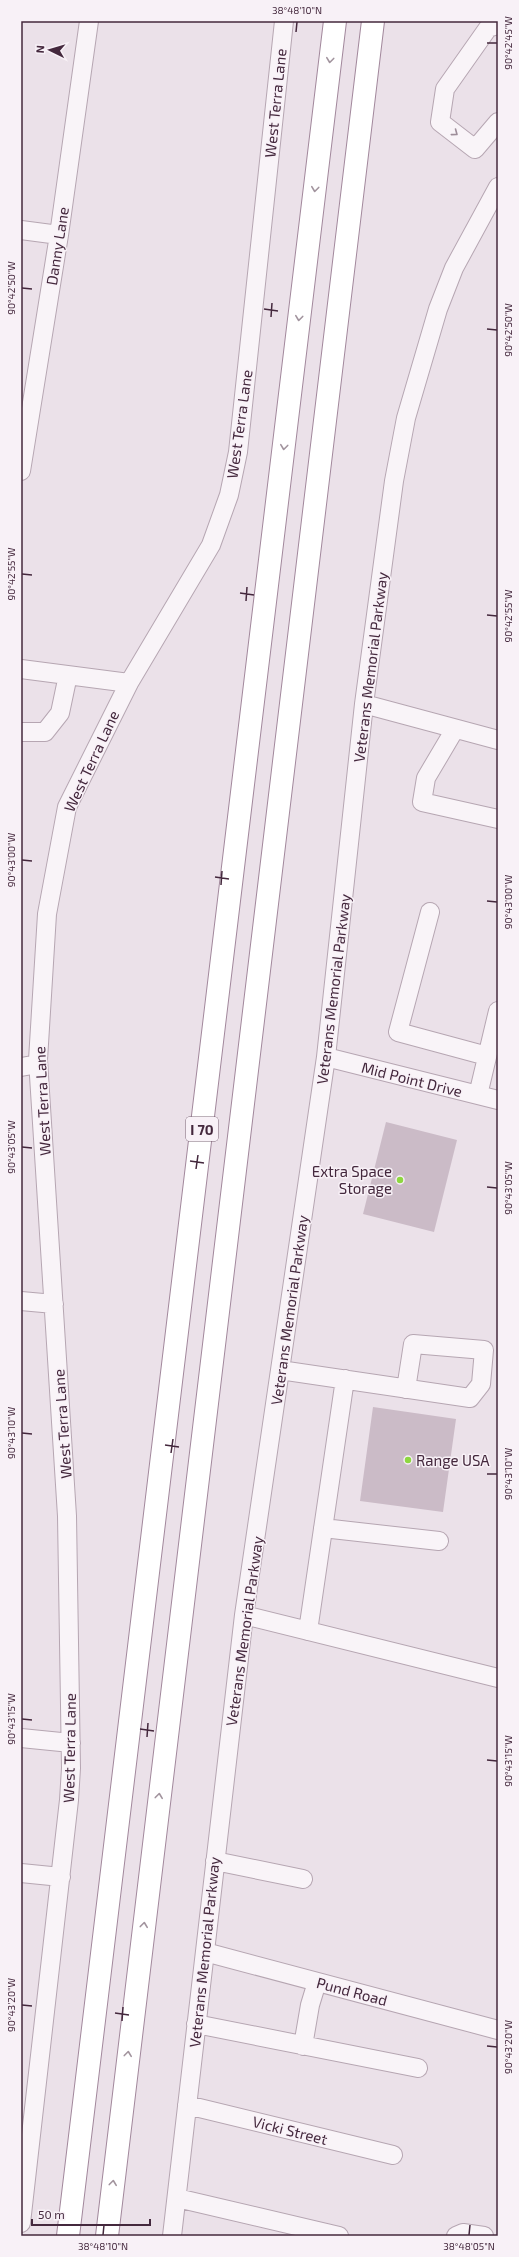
<svg xmlns="http://www.w3.org/2000/svg" width="519" height="2257" font-family="'Exo 2',sans-serif">
<rect width="100%" height="100%" fill="#ebe1e9"/>
<path fill="#cbbbc7" d="M386 1122 457 1140 434 1232 363 1214Z
M373 1407 456 1419 443 1512 360 1501Z"/>
<g fill="none" stroke-linecap="round" stroke-linejoin="round">
<g stroke="#b6a6b2" stroke-width="20">
<path id="minor" d="M498 25 488 28 445 89 440 122 475 149 498 122
M21 230 59 235
M21 471 59 235 89 21
M21 669 129 683
M364 704 498 740
M455 729 426 778 422 802 498 819
M21 732H45L60 713 68 675
M430 912 398 1032 487 1056
M326 1057 498 1100
M21 1067 38 1064
M478 1095 498 1011
M21 1301 54 1304
M280 1370 470 1398 481 1384 484 1350 413 1344 406 1389
M323 1528 439 1541
M244 1615 498 1678
M308 1631 345 1379
M21 1738 71 1743
M215 1861 303 1879
M21 1873 61 1877
M205 1952 498 2030
M196 2024 418 2068
M303 2046 310 2005 317 1982
M187 2105 393 2155
M177 2198 339 2236
M21 2223 69 1800 71 1768 67 1516 38 1060 47 914 67 807 129 683 211 545 229 495 238 452 284 21
M172 2236 244 1615 326 1057 364 704 394 481 406 418 438 309 454 268 498 187
M456 2236 463 2233 484 2236"/>
</g>
<g stroke="#a2889c" stroke-width="24">
<path id="highway" d="M68 2236 335 21
M107 2236 373 21"/>
</g>
<use href="#minor" stroke="#f9f4f8" stroke-width="18"/>
<use href="#highway" stroke="#fff" stroke-width="22"/>
</g>
<defs><path id="oneway-chevron" d="M-2-3.5L2.5 0L-2 3.5" fill="none" stroke-width="1.6" stroke-linecap="round" stroke-linejoin="round"/></defs>
<g stroke="#a2949e">
<use href="#oneway-chevron" transform="translate(330 60) rotate(97)"/>
<use href="#oneway-chevron" transform="translate(315 189) rotate(97)"/>
<use href="#oneway-chevron" transform="translate(299 318) rotate(97)"/>
<use href="#oneway-chevron" transform="translate(284 447) rotate(97)"/>
<use href="#oneway-chevron" transform="translate(159 1796) rotate(-83)"/>
<use href="#oneway-chevron" transform="translate(144 1925) rotate(-83)"/>
<use href="#oneway-chevron" transform="translate(128 2054) rotate(-83)"/>
<use href="#oneway-chevron" transform="translate(113 2183) rotate(-83)"/>
</g>
<use stroke="#9e8e9a" href="#oneway-chevron" transform="translate(455 133) rotate(37)"/>
<path fill="none" stroke="#44283d" stroke-width="1.5" d="M296 32 297 22M487 43H497M22 288 32 289M264 309 278 311M271 317 272 303M487 329 497 330M22 574 32 575M240 593 254 595M246 601 247 587M487 615 497 616M22 860 32 861M215 877 229 879M221 885 222 871M487 901 497 902M22 1147 32 1148M190 1161 204 1163M196 1169 198 1155M487 1187 497 1188M22 1433 32 1434M165 1445 179 1447M171 1453 173 1439M487 1474H497M22 1719 32 1720M140 1729 154 1731M147 1737 148 1723M487 1760 497 1761M22 2005 32 2006M115 2013 129 2015M122 2021 123 2007M487 2046 497 2047M103 2235 104 2225M469 2235 470 2225"/>
<g fill="#8ed740" stroke="#f8f1f7" stroke-width="1.5">
<circle cx="400" cy="1180" r="4"/>
<circle cx="408" cy="1460" r="4"/>
</g>
<g text-anchor="middle" dominant-baseline="central" stroke-width="3" stroke-linejoin="round" paint-order="stroke">
<rect fill="#f8f1f7" stroke="#7a6475" stroke-width="1" x="186" y="1117" width="32" height="24" rx="3"/>
<g font-size="14" font-weight="bold" fill="#44283d">
<text x="202" y="1129">I 70</text>
</g>
<g font-size="15" fill="#44283d" stroke="#f8f1f7">
<text transform="translate(275 103) rotate(-84)">West Terra Lane</text>
<text transform="translate(57 246) rotate(-81)">Danny Lane</text>
<text transform="translate(239 424) rotate(-82)">West Terra Lane</text>
<text transform="translate(370 667) rotate(-83)">Veterans Memorial Parkway</text>
<text transform="translate(91 761) rotate(-65)">West Terra Lane</text>
<text transform="translate(333 989) rotate(-83)">Veterans Memorial Parkway</text>
<text transform="translate(412 1079) rotate(14)">Mid Point Drive</text>
<text transform="translate(42 1101) rotate(-93)">West Terra Lane</text>
<text transform="translate(289 1310) rotate(-82)">Veterans Memorial Parkway</text>
<text transform="translate(62 1424) rotate(-94)">West Terra Lane</text>
<text transform="translate(244 1631) rotate(-82)">Veterans Memorial Parkway</text>
<text transform="translate(69 1748) rotate(-89)">West Terra Lane</text>
<text transform="translate(204 1952) rotate(-84)">Veterans Memorial Parkway</text>
<text transform="translate(352 1991) rotate(15)">Pund Road</text>
<text transform="translate(290 2130) rotate(14)">Vicki Street</text>
</g>
<g font-size="15" fill="#44283d" stroke="#f8f1f7" text-anchor="end">
<text x="392" y="1171">Extra Space<tspan x="392" dy="17">Storage</tspan></text>
<text x="416" y="1460" text-anchor="start">Range USA</text>
</g>
</g>
<rect width="519" height="2257" fill="none" stroke="#f8f1f7" stroke-width="44"/>
<g transform="translate(50 50) rotate(275)" stroke="#f8f1f7" stroke-width="3" paint-order="stroke">
<path d="M0-3L7 15L0 10L-7 15Z" fill="#44283d"/>
<text y="-6" font-size="11" font-weight="bold" text-anchor="middle" fill="#44283d">N</text>
</g>
<path d="M32 2219v6h118v-6" fill="none" stroke="#44283d" stroke-width="2"/>
<text x="38" y="2219" font-size="12" fill="#44283d" stroke="#f8f1f7" stroke-width="3" paint-order="stroke">50 m</text>
<rect x="22" y="22" width="475" height="2213" fill="none" stroke="#44283d" stroke-width="1.5"/>
<g font-size="10" text-anchor="middle" fill="#44283d">
<text x="297" y="14">38°48'10"N</text>
<text transform="translate(508 43) rotate(-90)" y="4">90°42'45"W</text>
<text transform="translate(11 288) rotate(-90)" y="4">90°42'50"W</text>
<text transform="translate(508 330) rotate(-90)" y="4">90°42'50"W</text>
<text transform="translate(11 574) rotate(-90)" y="4">90°42'55"W</text>
<text transform="translate(508 616) rotate(-90)" y="4">90°42'55"W</text>
<text transform="translate(11 860) rotate(-90)" y="4">90°43'00"W</text>
<text transform="translate(508 902) rotate(-90)" y="4">90°43'00"W</text>
<text transform="translate(11 1147) rotate(-90)" y="4">90°43'05"W</text>
<text transform="translate(508 1188) rotate(-90)" y="4">90°43'05"W</text>
<text transform="translate(11 1433) rotate(-90)" y="4">90°43'10"W</text>
<text transform="translate(508 1474) rotate(-90)" y="4">90°43'10"W</text>
<text transform="translate(11 1719) rotate(-90)" y="4">90°43'15"W</text>
<text transform="translate(508 1761) rotate(-90)" y="4">90°43'15"W</text>
<text transform="translate(11 2005) rotate(-90)" y="4">90°43'20"W</text>
<text transform="translate(508 2047) rotate(-90)" y="4">90°43'20"W</text>
<text x="103" y="2250">38°48'10"N</text>
<text x="469" y="2250">38°48'05"N</text>
</g>
</svg>
